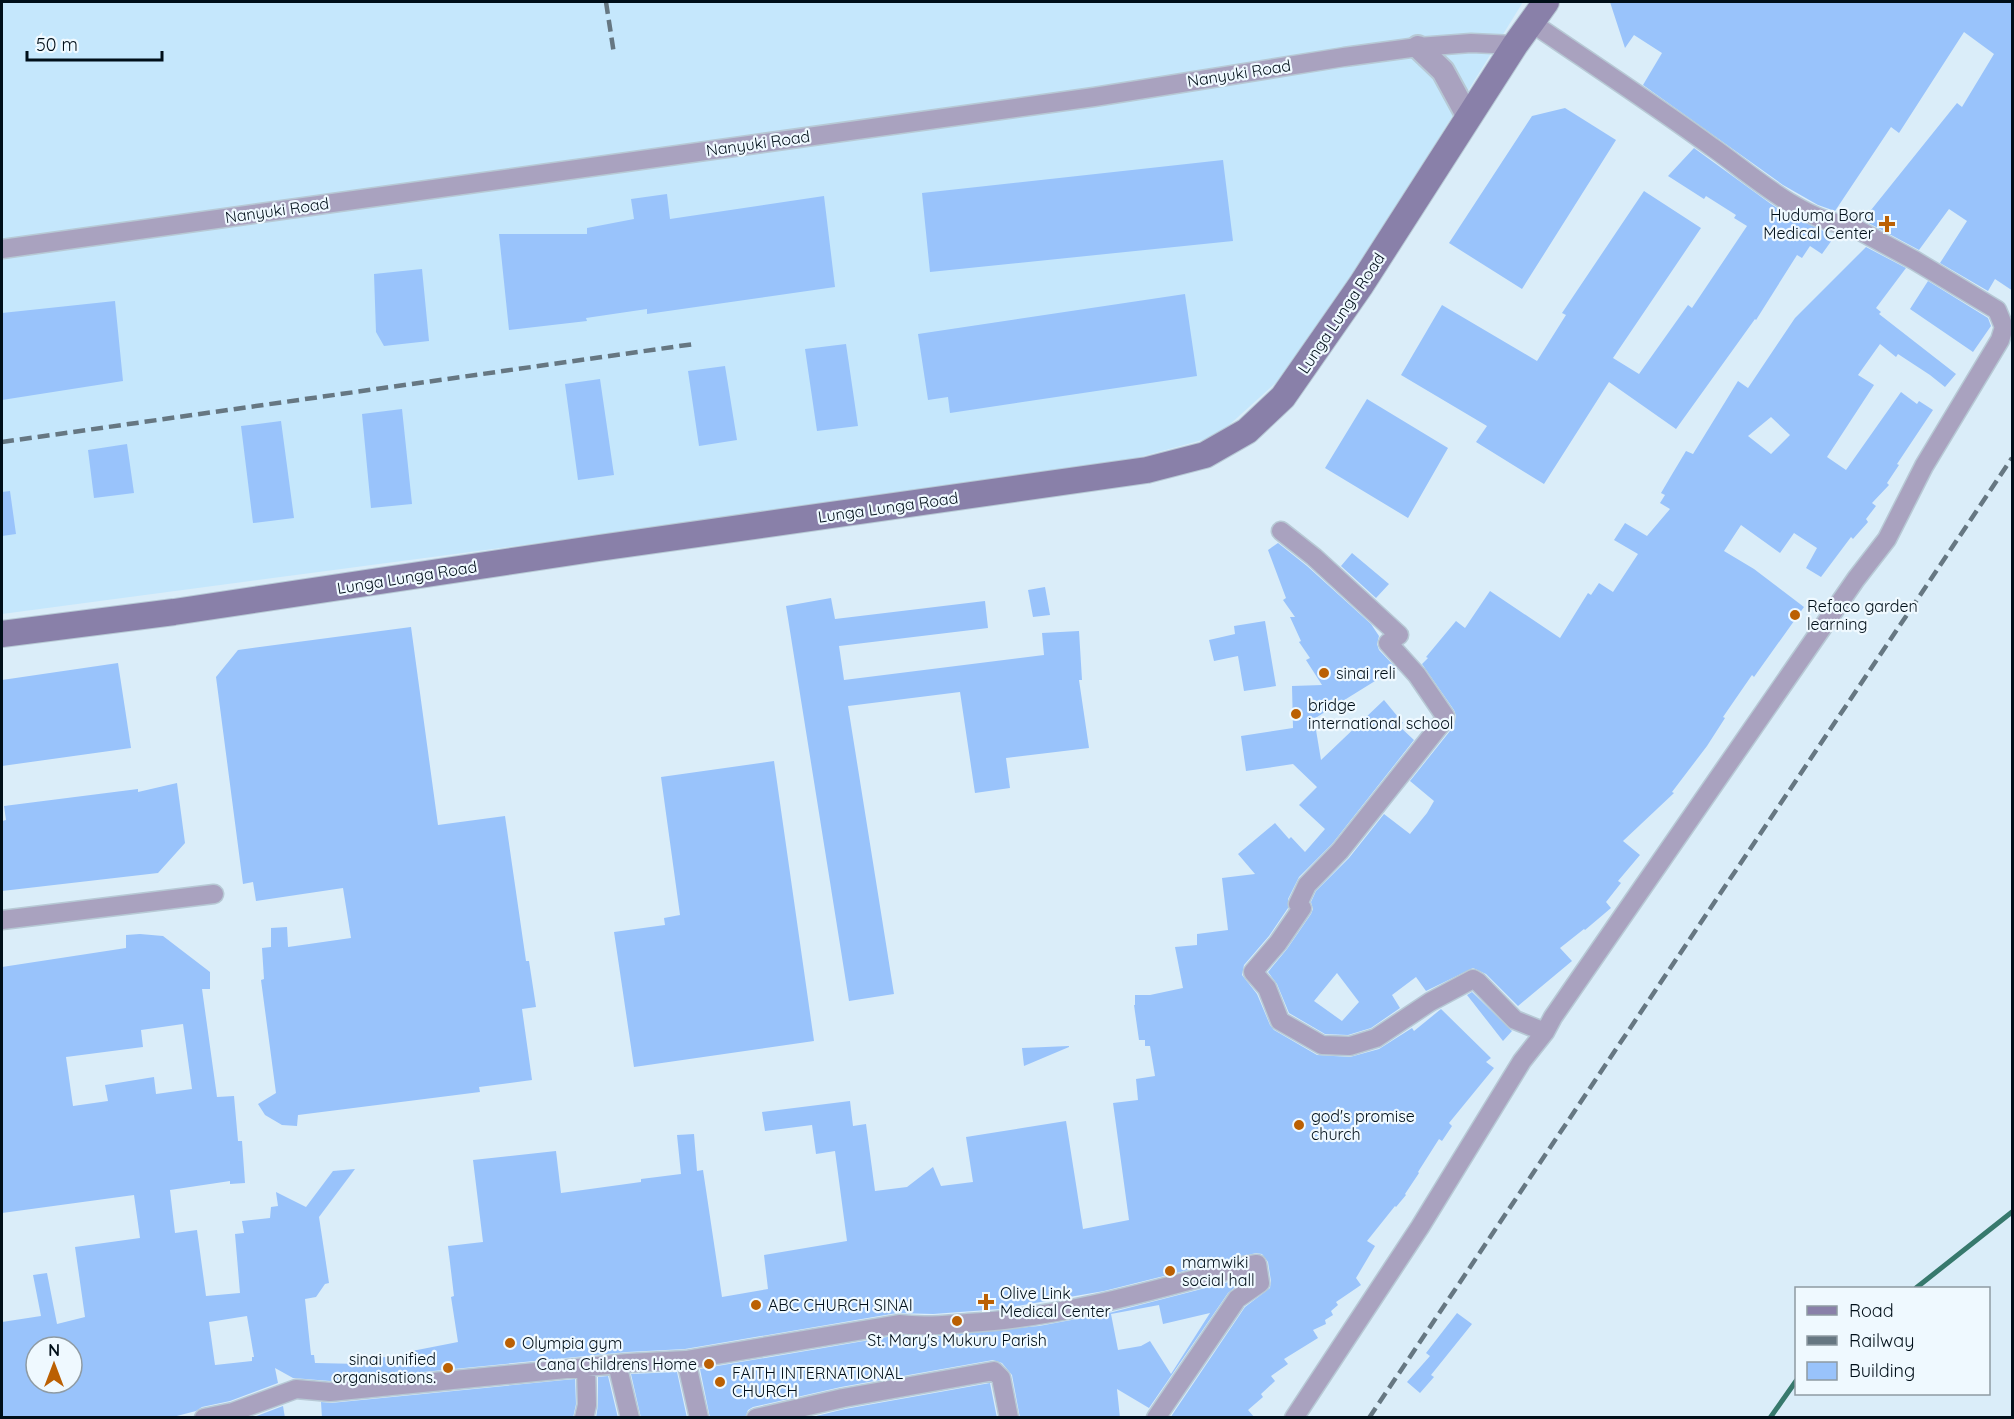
<svg xmlns="http://www.w3.org/2000/svg" width="2014" height="1419" font-family="Quicksand,sans-serif">
<rect width="100%" height="100%" fill="#daedf9"/>
<path fill="#c5e7fc" d="M2 2H1523L1302 359 1217 436 1096 469 2 614Z"/>
<g fill="none" stroke-linecap="round" stroke-linejoin="round">
<path stroke="#37796d" stroke-width="5" d="M1916 1288 2012 1212
M1770 1418 1796 1381"/>
</g>
<path fill="#99c3fb" fill-rule="evenodd" d="M1610 2H2013V291L1995 279 1988 291 1940 263 1967 221 1949 209 1919 250 1863 220 1957 103 1962 107 1994 54 1964 32 1899 133 1891 127 1835 211 1818 205 1783 185 1643 85 1662 53 1634 35 1625 48Z
M1565 108 1616 140 1522 289 1449 243 1532 116Z
M1694 148 1771 204 1790 216 1822 230 1832 240 1822 254 1810 246 1802 258 1797 255 1756 320 1755 319 1676 429 1609 382 1544 484 1476 442 1487 426 1401 375 1442 305 1537 361 1566 315 1562 313 1644 191 1701 228 1613 358 1639 374 1688 305 1692 308 1747 226 1734 218 1736 215 1706 196 1704 199 1668 176Z
M1223 160 1233 241 930 272 922 193Z
M667 194 670 219 824 196 835 287 647 314V309L586 318 587 321 509 330 499 234H587V228L634 219 631 199Z
M1866 247 1906 268 1876 308 1881 312 1879 314 1956 374 1945 387 1930 375 1898 354 1896 357 1880 344 1858 375 1874 385 1827 457 1846 470 1901 392 1917 404 1919 401 1933 410 1897 464 1899 465 1887 483 1889 485 1872 503 1876 506 1866 519 1868 522 1853 539 1851 537 1821 577 1806 568 1817 548 1794 533 1780 553 1741 525 1724 551 1754 569 1804 607 1754 677 1752 675 1723 717 1725 718 1707 746 1672 792 1674 793 1623 841 1640 855 1618 881 1621 883 1606 902 1611 908 1585 930 1584 929 1560 948 1572 961 1518 1006 1486 974 1473 968 1426 991 1416 977 1392 995 1400 1008 1371 1028 1348 1035 1325 1034 1289 1013 1277 984 1268 972 1287 949 1311 914 1313 909 1311 902 1316 891 1349 858 1384 814 1410 834 1427 813 1434 801 1410 781 1454 726 1456 716 1454 710 1422 664 1428 658 1426 657 1456 621 1465 628 1490 591 1560 638 1588 593 1591 595 1599 583 1613 592 1638 554 1614 540 1625 523 1647 536 1670 509 1660 503 1665 495 1661 493 1671 476 1686 451 1693 454 1738 381 1748 388 1795 318ZM1771 417 1790 435 1771 454 1748 436ZM1337 973 1359 1002 1342 1021 1314 1001Z
M422 269 429 341 384 346 376 332 374 274Z
M1928 281 1988 318 1991 326 1973 352 1910 309Z
M1185 294 1197 376 950 413 948 397 928 400 918 334Z
M115 301 123 381 2 400V313Z
M846 344 858 426 817 431 805 349Z
M725 366 737 440 699 446 688 371Z
M600 379 614 475 578 480 565 384Z
M1367 399 1448 448 1408 518 1325 468Z
M402 409 412 504 371 508 362 414Z
M281 421 294 518 253 523 241 426Z
M127 444 134 493 94 498 88 450Z
M10 491 16 534 2 536V492Z
M1278 543 1307 566 1371 624 1379 636 1377 644 1379 650 1396 668 1317 717 1314 718 1321 760 1384 700 1403 723 1399 726 1414 740 1332 844 1299 877 1288 899V908L1269 936 1244 965 1242 975 1257 994 1270 1025 1274 1030 1317 1055 1350 1057 1379 1049 1412 1028 1414 1031 1441 1009 1491 1058 1486 1062 1494 1068 1449 1123 1452 1126 1442 1141 1439 1139 1418 1172 1419 1173 1405 1194 1406 1195 1396 1207 1395 1206 1367 1241 1375 1246 1356 1278 1361 1285 1336 1302 1338 1305 1331 1311 1333 1315 1325 1320 1326 1324 1313 1330 1318 1338 1284 1359 1288 1364 1271 1376 1275 1381 1261 1394 1263 1397 1248 1410 1255 1418H1170L1245 1307 1270 1288 1271 1281 1268 1262 1262 1254 1256 1253 1104 1291 1000 1309 933 1314 897 1313 685 1349 627 1352 330 1381 293 1378 275 1368 278 1383 230 1401 202 1407 196 1411 169 1418H2V1322L41 1316 33 1275 47 1273 57 1324 85 1317 75 1247 140 1238 134 1195 2 1213V967L126 948V935L140 934 163 936 210 972V989H202L217 1097 234 1096 238 1141H242L245 1183 230 1184V1181L170 1190 175 1233 197 1230 206 1296 240 1293 235 1234 244 1233 242 1221 270 1218 271 1207 278 1206 276 1192 306 1207 333 1171 355 1169 319 1217 329 1283 325 1284 316 1297 305 1299 311 1355H314L315 1363 360 1364V1361L379 1360 378 1358 412 1353V1351L458 1342 451 1297 454 1296 448 1246 483 1242 473 1160 556 1151 561 1193 641 1182V1179L681 1174 677 1135 694 1134 697 1171 703 1170 722 1297 768 1289 764 1255 847 1241 835 1151 816 1154 812 1125 765 1131 762 1112 850 1101 853 1126 866 1124 875 1191 907 1187 933 1167 941 1186 973 1182 966 1137 1066 1121 1083 1229 1129 1220 1113 1103 1138 1100 1136 1079 1155 1076 1150 1046H1145V1040H1139L1134 1005H1135V995H1150L1183 988 1175 947 1197 945V934L1228 930 1222 878 1255 874 1238 854 1275 823 1289 839 1291 837 1305 852 1325 829 1299 805 1317 787 1293 764 1246 771 1241 736 1293 728 1292 686 1322 685 1306 660 1310 658 1299 642 1301 641 1290 617H1295L1283 600 1286 598 1268 550ZM183 1024 192 1089 156 1094 154 1077 105 1085 108 1101 73 1106 66 1057 143 1047 141 1030ZM247 1316 254 1357H252V1361L215 1365 209 1322ZM36 1347H72V1383H36Z
M1352 553 1389 584 1376 598 1341 566Z
M1045 587 1050 615 1033 617 1028 590Z
M831 598 835 619 985 601 988 628 839 646 844 680 1044 655 1042 633 1079 631 1082 680H1079L1089 748 1006 758 1010 788 975 793 960 692 848 706 894 994 849 1001 786 606Z
M1265 621 1276 686 1244 691 1238 656 1214 661 1209 640 1235 634 1234 626Z
M411 627 438 825 505 816 526 961H529L536 1007 522 1009 532 1080 479 1087 480 1092 298 1115 297 1126 282 1125 265 1115 258 1104 276 1093 261 980 264 979 262 948 271 947V928L287 927 288 947 351 938 343 888 256 901 253 882 243 884 216 677 238 650Z
M118 663 131 748 2 766V680Z
M774 761 814 1041 634 1067 614 932 665 925 664 918 680 915 661 777Z
M177 783 185 843 158 873 2 891V821L6 820 4 806 138 789V792Z
M1472 992 1512 1031 1503 1041 1467 995Z
M1069 1046V1047L1024 1066 1022 1048Z
M1248 1277 1228 1293 1149 1408 1117 1389 1120 1418H1020L1012 1375 1002 1363 993 1360 841 1387 753 1407 748 1410 745 1418H710L700 1369 899 1335 942 1336 1039 1326 1109 1313ZM1159 1305 1163 1324 1210 1313 1171 1374 1150 1341 1141 1346 1118 1350 1111 1314Z
M1457 1313 1472 1324 1431 1375 1434 1377 1420 1393 1407 1382 1430 1356 1426 1353Z
M677 1372 687 1418H641L631 1374Z
M608 1376 618 1418H596L598 1405V1377Z
M575 1379 576 1404 573 1418H322L321 1402 331 1403Z
M990 1383 997 1418H808L845 1409Z
M283 1406 285 1418H251Z"/>
<g fill="none" stroke-linecap="round" stroke-linejoin="round">
<g stroke="#b7c9d5" stroke-width="21">
<path id="minor" d="M2 249 1094 97 1344 57 1418 47 1471 43 1515 45
M1281 531 1314 557 1399 635 1388 643 1417 675 1445 716V719L1340 851 1307 885 1298 904 1302 908 1278 943 1253 972 1267 988 1280 1021 1322 1045 1350 1046 1376 1038 1430 1002 1473 979 1478 982 1515 1020 1545 1032
M2 920 214 894
M686 1360 699 1418
M617 1364 630 1418
M204 1418 233 1412 296 1389 330 1392 628 1363 686 1360 899 1324C922 1327 944 1325 967 1323 1059 1318 1155 1290 1244 1266L1257 1264 1260 1283 1237 1299 1156 1418
M584 1418 587 1405 586 1367
M756 1418 843 1398 994 1371 1001 1378 1009 1418
M1294 1418 1420 1227 1522 1061 1545 1032 1553 1017 1856 579 1887 539 1924 466 2000 340 2004 327 1997 310 1914 260 1849 225C1804 223 1748 172 1712 147 1653 104 1592 64 1532 23"/>
</g>
<g stroke="#b7c9d5" stroke-width="26">
<path id="tertiary" d="M1418 47 1443 71 1468 117"/>
</g>
<g stroke="#b7c9d5" stroke-width="28">
<path id="secondary" d="M2 634 174 612 599 548 1147 470 1205 455 1247 431 1283 397 1361 285 1515 45 1546 2"/>
</g>
<use href="#minor" stroke="#a9a2bf" stroke-width="18"/>
<use href="#tertiary" stroke="#a9a2bf" stroke-width="22"/>
<use href="#secondary" stroke="#8980a9" stroke-width="26"/>
<path stroke="#667782" stroke-width="4.5" stroke-dasharray="12 6" stroke-linecap="butt" d="M606 2 614 54
M2 442 694 344
M1369 1418 2012 458"/>
</g>
<g fill="#bb6003" stroke="#eff9ff" stroke-width="2">
<path d="M1884 215h6v6h6v6h-6v6h-6v-6h-6v-6h6z"/>
<circle cx="1795" cy="615" r="6"/>
<circle cx="1324" cy="673" r="6"/>
<circle cx="1296" cy="714" r="6"/>
<circle cx="1299" cy="1125" r="6"/>
<circle cx="1170" cy="1271" r="6"/>
<path d="M983 1293h6v6h6v6h-6v6h-6v-6h-6v-6h6z"/>
<circle cx="756" cy="1305" r="6"/>
<circle cx="957" cy="1321" r="6"/>
<circle cx="510" cy="1343" r="6"/>
<circle cx="709" cy="1364" r="6"/>
<circle cx="448" cy="1368" r="6"/>
<circle cx="720" cy="1382" r="6"/>
</g>
<g text-anchor="middle" dominant-baseline="central" stroke-width="4.5" stroke-linejoin="round" paint-order="stroke">
<g font-size="16" fill="#000f19" stroke="#eff9ff">
<text transform="translate(1239 73) rotate(-9)">Nanyuki Road</text>
<text transform="translate(758 143) rotate(-8)">Nanyuki Road</text>
<text transform="translate(277 210) rotate(-8)">Nanyuki Road</text>
<text transform="translate(1341 313) rotate(-56)">Lunga Lunga Road</text>
<text transform="translate(888 507) rotate(-8)">Lunga Lunga Road</text>
<text transform="translate(407 577) rotate(-9)">Lunga Lunga Road</text>
</g>
<g font-size="16" fill="#000f19" stroke="#eff9ff" text-anchor="start">
<text x="1874" y="215" text-anchor="end">Huduma Bora<tspan x="1874" dy="18">Medical Center</tspan></text>
<text x="1807" y="606">Refaco garden<tspan x="1807" dy="18">learning</tspan></text>
<text x="1336" y="673">sinai reli</text>
<text x="1308" y="705">bridge<tspan x="1308" dy="18">international school</tspan></text>
<text x="1311" y="1116">god's promise<tspan x="1311" dy="18">church</tspan></text>
<text x="1182" y="1262">mamwiki<tspan x="1182" dy="18">social hall</tspan></text>
<text x="1000" y="1293">Olive Link<tspan x="1000" dy="18">Medical Center</tspan></text>
<text x="768" y="1305">ABC CHURCH SINAI</text>
<text x="957" y="1340" text-anchor="middle">St. Mary's Mukuru Parish</text>
<text x="522" y="1343">Olympia gym</text>
<text x="436" y="1359" text-anchor="end">sinai unified<tspan x="436" dy="18">organisations.</tspan></text>
<text x="697" y="1364" text-anchor="end">Cana Childrens Home</text>
<text x="732" y="1373">FAITH INTERNATIONAL<tspan x="732" dy="18">CHURCH</tspan></text>
</g>
</g>
<rect width="2014" height="1419" fill="none" stroke="#000f19" stroke-width="6"/>
<rect x="1795" y="1287" width="195" height="108" fill="#eff9ff" stroke="#8f9ba3" stroke-width="1.5"/>
<rect x="1807" y="1306" width="30" height="9" fill="#8980a9" stroke="#8f9ba3" stroke-width="1.5"/>
<text x="1849" y="1317" font-size="18" fill="#000f19">Road</text>
<rect x="1807" y="1336" width="30" height="9" fill="#667782" stroke="#8f9ba3" stroke-width="1.5"/>
<text x="1849" y="1347" font-size="18" fill="#000f19">Railway</text>
<rect x="1807" y="1362" width="30" height="18" fill="#99c3fb" stroke="#8f9ba3" stroke-width="1.5"/>
<text x="1849" y="1377" font-size="18" fill="#000f19">Building</text>
<g transform="translate(54 1365)"><circle r="28" fill="#eff9ff" stroke="#8f9ba3" stroke-width="1.5"/>
<path d="M0-4.5L10 22L0 15L-10 22Z" fill="#bb6003"/>
<text y="-9" font-size="16" font-weight="bold" text-anchor="middle" fill="#000f19">N</text>
</g>
<path d="M27 51v9h135v-9" fill="none" stroke="#000f19" stroke-width="3"/>
<text x="36" y="51" font-size="18" fill="#000f19" stroke="#eff9ff" stroke-width="4.5" paint-order="stroke">50 m</text>
</svg>
